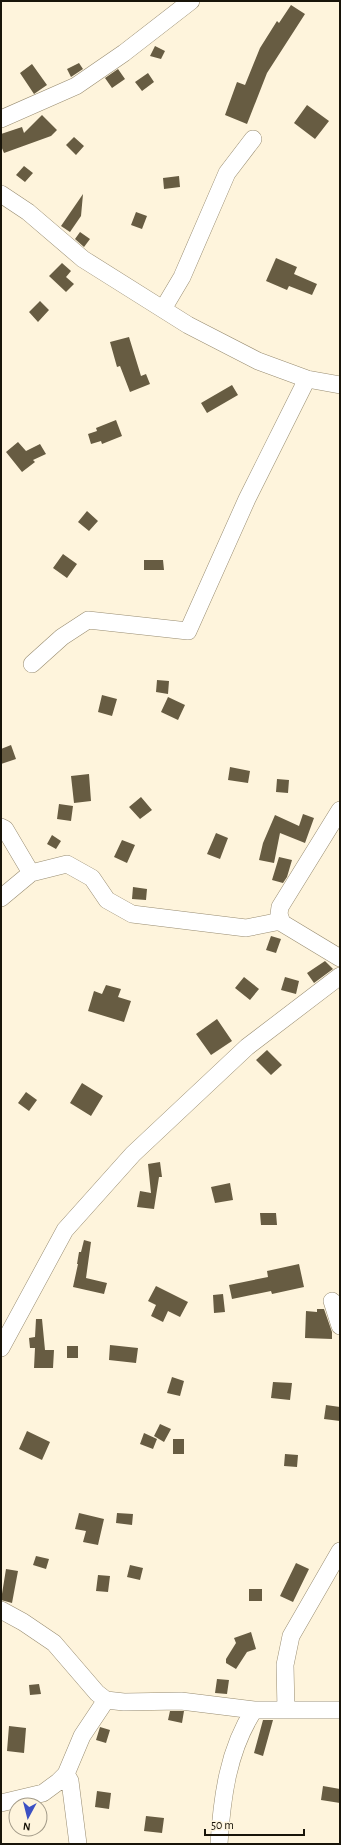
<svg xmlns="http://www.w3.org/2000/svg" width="341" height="1845" font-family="'Alegreya Sans',sans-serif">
<rect width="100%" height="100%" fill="#fef4dc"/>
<path fill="#675c42" d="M291 5 305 14 267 73 247 124 225 115 237 82 245 85 260 48 277 21 279 23Z
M155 46 165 51 161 59 150 56Z
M79 63 83 69 71 77 67 69Z
M32 64 47 85 34 94 20 73Z
M118 69 125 79 112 88 105 78Z
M148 73 154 82 142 91 135 82Z
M307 105 329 121 315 139 294 123Z
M42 115 57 130 51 136 4 153 1 146V134L22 127 24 133Z
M74 137 84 146 76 155 66 145Z
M24 166 33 173 25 182 16 175Z
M179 176 180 187 164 189 163 178Z
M83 194 81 216 70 232 61 226Z
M136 212 147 216 142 229 131 225Z
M80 232 90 239 84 247 75 239Z
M276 258 297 267 294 274 317 284 312 295 289 286 287 290 266 281Z
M62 263 71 271 66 277 74 284 66 292 49 276Z
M40 301 49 310 38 322 29 312Z
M129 337 141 376 146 374 150 384 130 392 120 366 117 367 110 342Z
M232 385 238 395 207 413 201 403Z
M116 420 122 436 102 444 101 441 91 444 88 434 97 431 96 428Z
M18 442 26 451 40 444 46 454 33 460 35 462 22 472 6 452Z
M87 511 98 521 89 531 78 522Z
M63 554 77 564 67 578 53 568Z
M144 560H163L164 570H144Z
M157 680 169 681 168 694 156 692Z
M102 695 117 699 112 716 98 712Z
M168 697 185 705 178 720 161 712Z
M11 745 16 759 1 764V749Z
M230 767 250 771 248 783 228 780Z
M89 774 91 801 74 803 71 776Z
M277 779 289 780 288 793 276 792Z
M141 797 152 810 140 819 129 807Z
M59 804 73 806 71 821 57 819Z
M303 814 314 818 305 843 280 833 274 863 259 860 263 843 275 815 299 826Z
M216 833 228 838 220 859 207 854Z
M52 835 61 841 56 849 47 844Z
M122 840 135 845 127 863 114 857Z
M279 857 292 860 287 877 283 883 272 880Z
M133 887 147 889 146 900 132 899Z
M271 936 281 939 276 953 266 950Z
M325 961 333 969 314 983 307 973Z
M244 977 259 989 250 1000 235 988Z
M285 977 299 981 296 994 281 990Z
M106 985 121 989 118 997 131 1001 124 1022 88 1011 94 991 102 994Z
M217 1019 232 1041 211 1055 196 1034Z
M267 1050 282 1065 271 1075 256 1060Z
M82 1083 103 1096 91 1116 70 1103Z
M26 1092 37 1100 29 1111 18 1103Z
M160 1162 162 1177H159L154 1209 137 1207 140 1191 151 1193 148 1164Z
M230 1183 233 1200 215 1203 211 1187Z
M260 1213H276L277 1225H261Z
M84 1240 91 1242 86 1278 107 1283 104 1294 73 1287 78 1264H77L79 1252H81Z
M299 1264 304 1287 272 1294 271 1291 232 1299 229 1285 268 1277 267 1271Z
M156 1286 188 1302 180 1317 168 1311 163 1322 151 1316 156 1305 148 1301Z
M223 1294 225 1312 214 1313 213 1295Z
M317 1309H324L332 1332V1339L305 1338 306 1311 317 1312Z
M36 1319H42L45 1350H54L53 1368H34L35 1348H30L29 1338 35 1337Z
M110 1345 138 1348 136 1363 109 1360Z
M67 1346H78V1358H67Z
M172 1377 184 1381 180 1396 167 1393Z
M273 1382 292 1383 290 1400 271 1398Z
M326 1405 340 1407V1421L324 1419Z
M160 1424 171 1429 164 1442 154 1436Z
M27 1431 50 1442 42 1460 19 1449Z
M144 1433 157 1439 153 1449 140 1444Z
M173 1439H184V1454H173Z
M285 1454 298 1455 297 1467 284 1466Z
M79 1513 104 1519 98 1545 83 1542 86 1531 75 1529Z
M117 1513 133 1514 132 1525 116 1523Z
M36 1556 49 1559 46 1569 33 1565Z
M296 1563 309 1569 293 1602 280 1596Z
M130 1565 143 1568 140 1580 127 1577Z
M6 1569 18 1571 12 1603 1 1600Z
M98 1575 110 1576 108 1592 96 1591Z
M249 1589H262V1601H249Z
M251 1632 256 1649 247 1652 236 1669 226 1663V1659L236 1643 234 1638Z
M217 1679 229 1680 227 1694 215 1693Z
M39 1684 41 1694 30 1695 29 1685Z
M170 1711H184L182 1723 168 1720Z
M263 1720H273L263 1756 254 1753Z
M9 1726 26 1728 24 1753 7 1751Z
M100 1727 110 1730 106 1743 96 1740Z
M323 1786 340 1789V1803L321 1800Z
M97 1791 111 1793 109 1809 95 1807Z
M146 1816 164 1818 162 1833 144 1831Z"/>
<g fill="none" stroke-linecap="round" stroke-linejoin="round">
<g stroke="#988c71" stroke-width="18">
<path id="minor" d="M1 119 76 86 124 53 191 1
M1 194 28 212 83 259 188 325 258 361 307 379 340 385
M163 309 182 277 227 173 253 139
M32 664 62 637 88 620 188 631 247 499 307 379
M340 810 280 907 279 914 282 923 340 958
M1 827 5 829 31 873
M1 898 31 873 67 864 92 878 107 900 132 914 246 928 281 921
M332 1301 340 1326
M1 1348 65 1230 133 1154 247 1047 340 976
M1 1610 23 1622 54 1643 97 1693 106 1700 124 1702 181 1701 254 1710H340
M286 1710 285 1665 291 1636 340 1551
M66 1774 70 1781 78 1844
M1 1803 43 1793 58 1782 66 1774 82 1736 106 1700
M219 1844C222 1797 228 1750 254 1710"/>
</g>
<use href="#minor" stroke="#fff" stroke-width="17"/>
</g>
<rect width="341" height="1845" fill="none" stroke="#181409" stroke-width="4"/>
<g transform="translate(28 1817) rotate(187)"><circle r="19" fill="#fef4dc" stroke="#a29a88"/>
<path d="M0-3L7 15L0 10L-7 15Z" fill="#3c50c3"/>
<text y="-6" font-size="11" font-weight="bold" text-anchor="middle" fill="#181409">N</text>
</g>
<path d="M205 1829v6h99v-6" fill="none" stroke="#181409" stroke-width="2"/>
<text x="211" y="1829" font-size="12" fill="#181409" stroke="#fef4dc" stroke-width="3" paint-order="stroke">50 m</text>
</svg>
